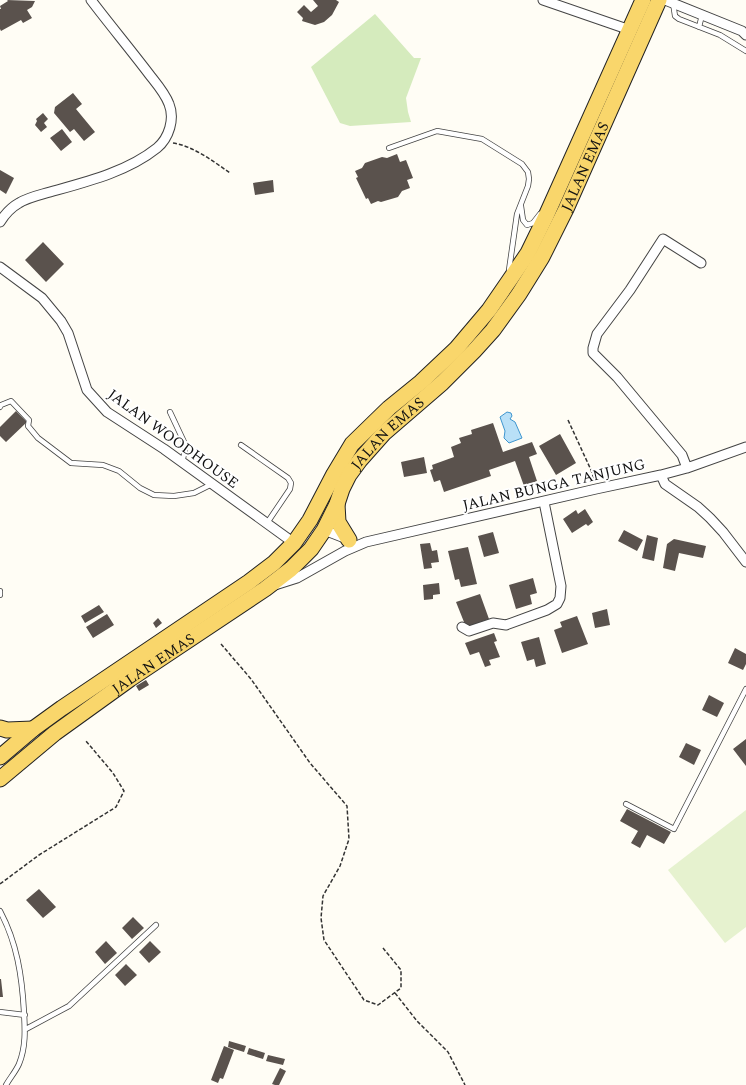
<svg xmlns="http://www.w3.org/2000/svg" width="746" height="1085" font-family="Spectral,serif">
<rect width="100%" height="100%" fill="#fffdf5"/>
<path fill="#d5ebbd" d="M375 14 414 58H421L406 98 408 112 411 122 350 126 340 123 311 67Z"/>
<path fill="#e6f2cf" d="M746 810V927L725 943 668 870Z"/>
<path fill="#b9e0f7" stroke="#3f96cf" d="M507 412 511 413 512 416 510 419 515 422 522 438 509 443 504 438 505 431 500 417Z"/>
<path fill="#5a524d" d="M7 0 35 1 32 7 27 10 32 18 23 23 21 20 1 31 0 29V9H1L0 6 8 1Z
M313 0H336L339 2 332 15 324 22 315 25 302 21 303 18 297 12 304 5 311 12 318 6Z
M73 93 82 104 76 109 95 132 84 141 74 129 70 132 54 113 55 107Z
M43 113 48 119 44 123 47 127 41 132 35 125 37 121 36 119Z
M62 129 72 142 61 151 50 138Z
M397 154 400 162 406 160 413 178 407 180 410 188 402 191 398 197 381 202 378 201 371 204 368 198 366 199 356 178 358 177 355 171 362 168 365 163 382 157 387 158Z
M0 170 14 178 6 194 0 190Z
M273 180 274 192 255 195 253 183Z
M43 242 64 264 46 282 25 260Z
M16 411 27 422 6 442 0 436V427Z
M493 423 503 452 532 442 537 454 529 457 537 481 524 486 515 461 489 470 491 476 444 492 440 480 434 482 430 470 433 469 432 465 454 457 451 447 461 443 459 438 472 434 471 430Z
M560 434 576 463 556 475 539 446Z
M424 457 427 473 404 477 401 462Z
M585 509 593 522 588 526 586 524 572 533 563 519 576 510 578 514Z
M624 530 643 540 637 551 618 541Z
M493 532 499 553 484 557 478 536Z
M647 535 658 538 654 561 642 558Z
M674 539 706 546 703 558 679 553 675 571 663 568 667 544Z
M430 543 432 551 437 550 439 562 431 563 432 568 424 569 420 544Z
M468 547 477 584 461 587 459 579 455 580 448 551Z
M533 578 537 593 530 595 532 604 516 609 509 585Z
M439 583 440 594 433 595V599L424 600 423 585Z
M480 594 489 619 466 627 456 602Z
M99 605 104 612 85 623 81 616Z
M607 609 610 625 595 628 592 613Z
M107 614 114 625 93 638 86 627Z
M577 616 588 644 562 653 554 630 562 627 560 622Z
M158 618 162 623 156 628 153 623Z
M494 633 497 641 494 642 500 657 489 660 491 665 485 667 479 652 470 655 465 643Z
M539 637 546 664 536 667 534 659 527 661 521 642Z
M735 648 746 654V664L743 670 728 663Z
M146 680 149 685 139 691 136 686Z
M709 695 724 703 717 717 702 710Z
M746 739V766L733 749Z
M686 743 701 750 694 765 679 757Z
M627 809 671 832 664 844 647 835 640 848 631 843 638 831 620 821Z
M39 889 56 907 43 918 26 900Z
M133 917 144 928 132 939 122 928Z
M106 941 117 953 105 964 95 952Z
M150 941 161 952 149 963 139 952Z
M126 964 137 975 125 986 115 975Z
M0 979H1L3 997H0Z
M229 1041 246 1046 244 1052 228 1047Z
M224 1046 234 1050 223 1079 220 1078 218 1083 211 1080Z
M249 1048 265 1053 263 1059 247 1054Z
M268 1055 285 1059 283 1065 266 1061Z
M280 1068 286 1071 279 1085H275L272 1084Z"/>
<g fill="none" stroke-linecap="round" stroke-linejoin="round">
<g stroke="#444" stroke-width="6">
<path id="service" d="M673 3 675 16 679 19 720 35 746 51
M699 27 702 15
M389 148 437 131 482 139 522 164 528 172 529 179 528 186 517 214 509 270
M521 206 523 220 527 225 533 223 540 214
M0 407 1 405 11 401 29 420 28 426 38 438 71 463 103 465 119 471 140 488 154 495 174 496 194 493 212 484
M170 412 185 444V451L182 462
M241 445 288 478 291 483 290 489 267 523
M0 591V595
M626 804 674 829 746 689
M0 911C17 943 22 976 24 1012 25 1029 26 1047 19 1064 16 1071 10 1078 6 1085
M0 1012 25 1015
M26 1029 69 1006 156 925"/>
</g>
<g stroke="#444" stroke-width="11">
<path id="minor" d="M543 0 630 30
M665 0 742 31 746 35
M0 222C5 214 10 208 19 203 29 197 40 195 50 192 86 182 127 172 157 148 169 138 175 119 169 104 165 93 156 83 149 74 130 49 110 25 91 0
M0 267 42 298 61 321 68 333 87 390 107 412 164 449 294 543
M687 468 682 455 617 377 593 353V348L597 334 630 290 663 239 701 263
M661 475 665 484 698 507 710 518 723 532 746 562
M324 530 347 539
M275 585 297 578 345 551 366 542 596 489 661 475 687 468 746 447
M462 627 469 631 493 623 506 625 547 610 557 604 560 598 561 586 544 502"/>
</g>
<g stroke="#222" stroke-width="17">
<g id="primary">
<path d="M337 504 338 522 349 540"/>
<path d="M0 728 7 730 33 729"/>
<path d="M0 757 33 729 62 708 249 582 274 563 294 543 310 520 334 474 352 444 389 408 421 382 456 349 489 310 511 278 528 253 546 216 643 0"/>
<path id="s1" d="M0 779 55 733 130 679 265 589 291 569 311 549 324 530 337 504 342 489 349 475 360 460 384 433 442 383 474 351 493 330 519 294 542 257 566 209 659 0"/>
</g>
</g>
<path stroke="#333" stroke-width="1.5" stroke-dasharray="4 2" stroke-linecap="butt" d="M173 143C193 146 213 161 230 173
M568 420 591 470 594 479
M221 644 251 679 310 763 347 806 349 839 340 866 323 896 321 918 324 940 364 1000 378 1005 401 988V970L383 948
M0 884 39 855 116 807 124 791 113 773 86 741
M395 993 417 1021 448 1052 465 1085"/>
<use href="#service" stroke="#fff" stroke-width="4.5"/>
<use href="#minor" stroke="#fff" stroke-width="9"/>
<use href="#primary" stroke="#f9d66b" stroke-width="15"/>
</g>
<g text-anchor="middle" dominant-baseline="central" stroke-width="4" stroke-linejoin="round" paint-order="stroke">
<g font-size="15" fill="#111" stroke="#fff">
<text stroke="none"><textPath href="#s1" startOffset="864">JALAN EMAS</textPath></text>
<text stroke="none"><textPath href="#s1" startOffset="528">JALAN EMAS</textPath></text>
<text transform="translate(173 439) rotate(36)">JALAN WOODHOUSE</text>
<text transform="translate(554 485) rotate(-13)">JALAN BUNGA TANJUNG</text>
<text stroke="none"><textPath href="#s1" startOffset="192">JALAN EMAS</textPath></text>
</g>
</g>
</svg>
